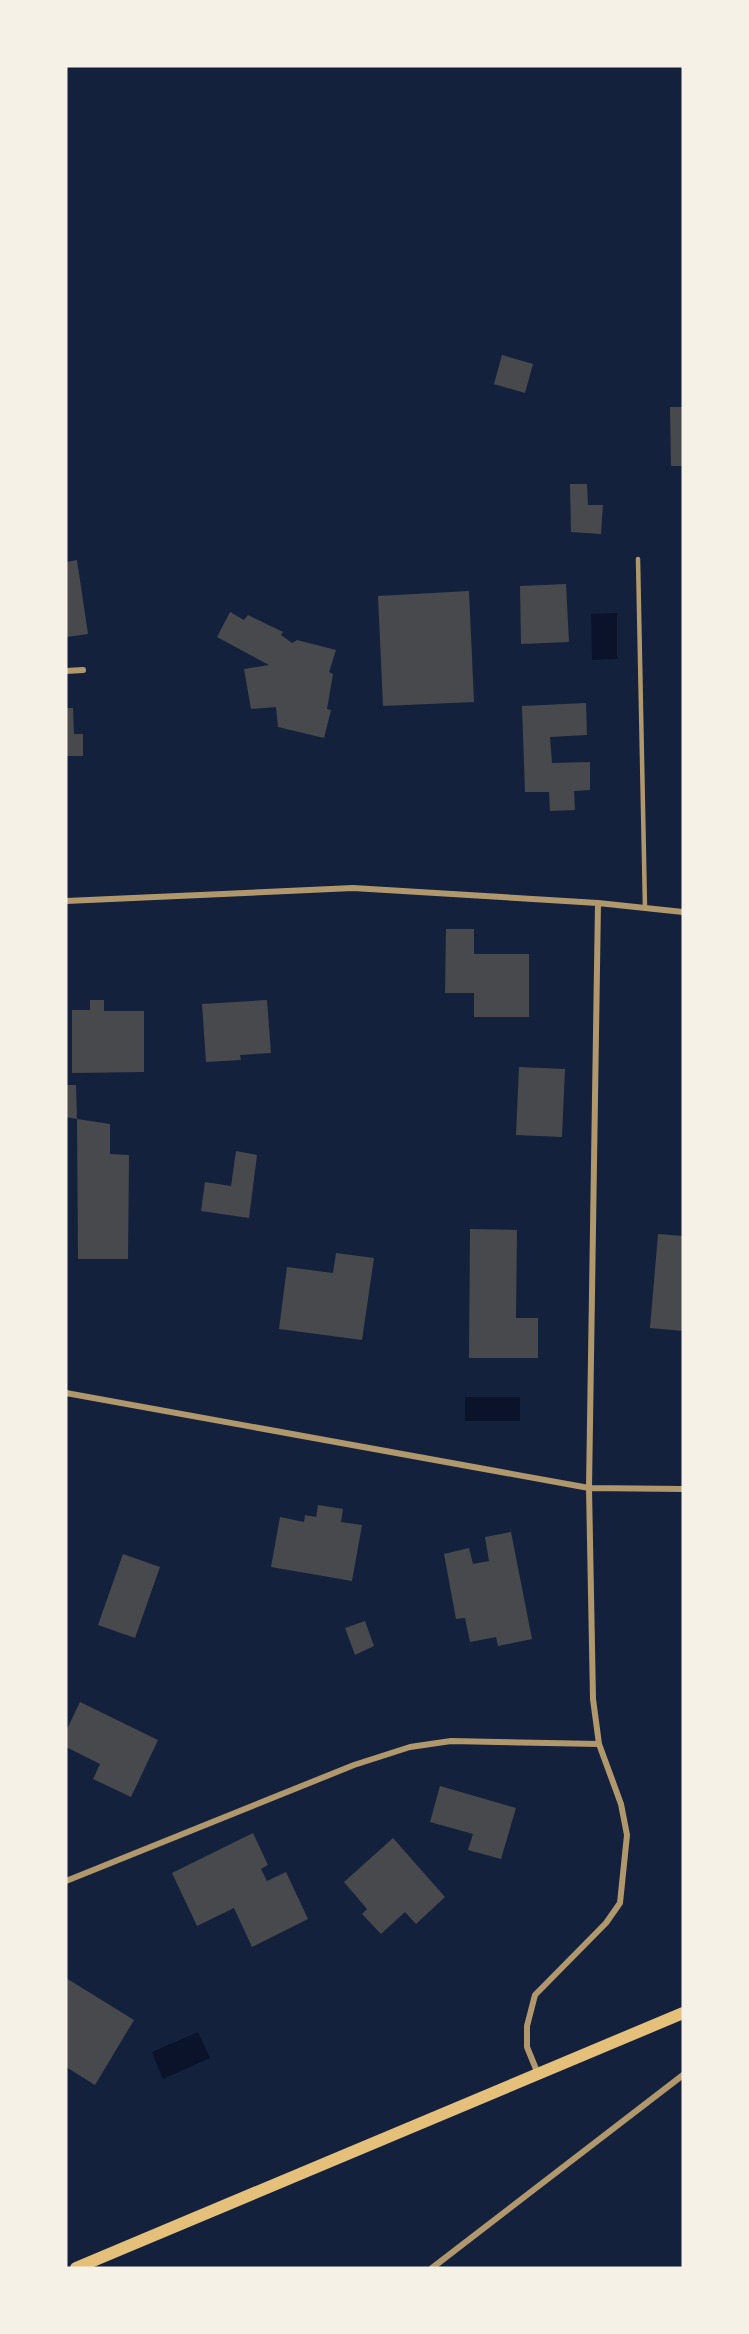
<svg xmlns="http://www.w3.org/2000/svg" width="749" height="2334" font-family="'Roboto Serif',serif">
<rect width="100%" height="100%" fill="#14213d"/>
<path fill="#0b132b" d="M617 613V659L592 660 591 614Z
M465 1397H520V1421H465Z
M198 2032 210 2058 163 2079 152 2052Z"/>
<path fill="#48494c" d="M502 355 533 364 525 393 494 384Z
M670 407H683V466H671Z
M570 484H587L588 505H603L601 534 571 532Z
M77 560 88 634 66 637V562Z
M566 584 569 642 521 644 520 586Z
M469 591 474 702 383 706 378 596Z
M230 612 244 620 248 615 283 632 281 635 292 643 297 640 336 650 329 672 333 674 327 709 331 710 324 738 278 727 276 707 251 709 244 669 269 665 217 637Z
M586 703 587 735 550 737 552 763 590 762V790L574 791 575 810 550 811 549 792H525L522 706Z
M66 708H73L74 734H83V756H66Z
M446 929H474V954H529V1017H474V993H445Z
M90 1000H104V1011H144V1072L72 1073V1010H90Z
M267 1000 271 1053 240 1055 241 1060 206 1062 202 1004Z
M519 1067 565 1069 562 1137 516 1135Z
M66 1085H76L77 1119 66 1117Z
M77 1119 110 1124V1154L129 1155 128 1259H78Z
M236 1151 257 1155 249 1218 201 1211 205 1182 231 1186Z
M470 1229 517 1230 516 1318H538V1358H469Z
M658 1234 683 1236V1331L650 1328Z
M336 1253 374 1258 362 1340 279 1329 287 1267 333 1273Z
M318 1505 343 1509 341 1522 362 1525 352 1581 271 1567 280 1517 304 1522 305 1515 316 1517Z
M511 1532 532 1639 498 1646 496 1637 470 1642 465 1618 456 1619 444 1554 469 1548 473 1564 489 1561 485 1537Z
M123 1554 160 1567 135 1638 98 1625Z
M365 1621 374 1646 355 1655 345 1628Z
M80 1702 158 1740 131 1797 93 1779 100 1764 66 1747V1731Z
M440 1786 516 1808 501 1859 468 1850 473 1834 430 1822Z
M253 1833 268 1865 261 1869 267 1881 286 1872 308 1919 252 1947 234 1908 197 1926 172 1873Z
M393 1838 445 1897 416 1924 405 1912 381 1934 362 1914 367 1909 344 1882Z
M66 1978 134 2020 95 2085 66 2067Z"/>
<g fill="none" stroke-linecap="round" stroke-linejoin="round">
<path stroke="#b1986c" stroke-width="4.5" d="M638 559 645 908"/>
<path stroke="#b1986c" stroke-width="6" d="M66 671 83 670
M66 901 353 888 598 903 683 912
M66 1393 589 1488 683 1489
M66 1881 354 1765 410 1747 451 1741 599 1744
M538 2074 527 2047V2026L535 1995 606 1923 620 1903 627 1835 621 1804 599 1744 593 1699 589 1488 598 903
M432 2268 683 2075"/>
<path stroke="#e5c07b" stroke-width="12" d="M76 2268 683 2013"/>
</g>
<rect width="749" height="2334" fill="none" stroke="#f6f1e7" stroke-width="135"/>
</svg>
